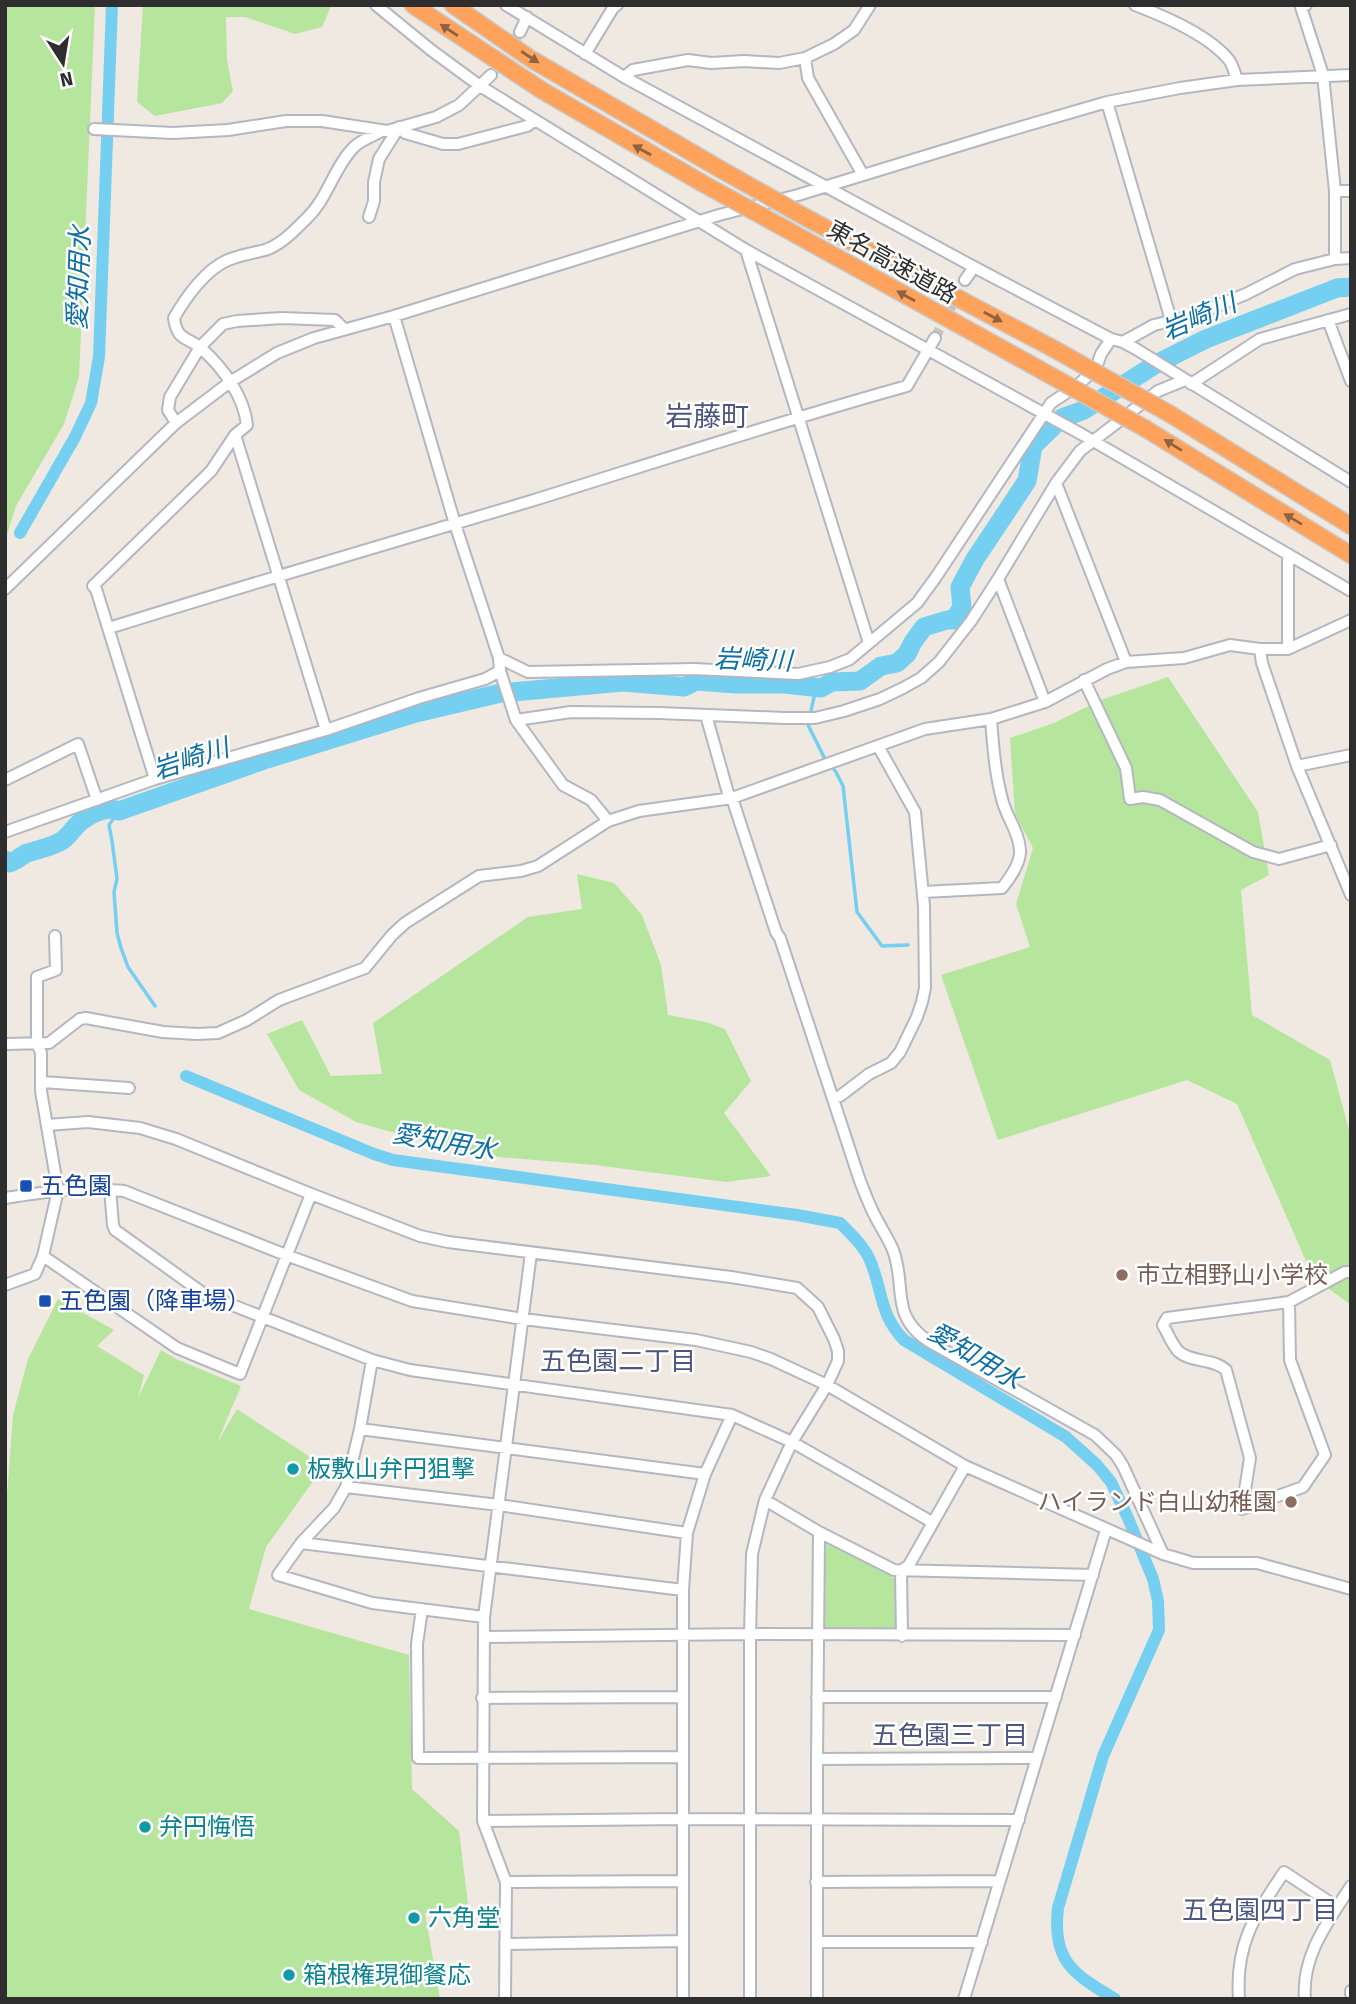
<svg xmlns="http://www.w3.org/2000/svg" width="1356" height="2004" font-family="'Fira Sans','Noto Sans JP',sans-serif">
<rect width="100%" height="100%" fill="#efe9e1"/>
<path fill="#b6e59e" d="M5 5H95L79 377 64 424 16 506 5 541Z
M143 5H330L331 6 322 27 295 34 245 17H226L227 60 233 91 222 103 155 116 137 102Z
M1168 677 1258 812 1269 875 1241 890 1252 1015 1330 1060 1351 1137V1305L1313 1277 1237 1104 1187 1080 998 1140 941 975 1030 947 1016 904 1033 848 1015 814 1010 738 1054 723 1101 700Z
M577 874 614 883 642 915 661 965 668 1015 706 1022 725 1029 751 1081 724 1113 771 1176 726 1182 595 1165 474 1155 356 1122 299 1090 267 1034 302 1020 331 1076 382 1074 373 1023 528 917 582 909Z
M58 1299 114 1330 97 1346 144 1375 138 1398 161 1350 176 1359 241 1386 217 1443 237 1409 324 1466 266 1547 249 1609 409 1655 412 1789 459 1831 468 1904 425 1913 440 1999H5V1498L7 1495 13 1415 28 1359Z
M822 1537 894 1578 898 1632H822Z"/>
<g fill="none" stroke-linecap="round" stroke-linejoin="round">
<path stroke="#75cff0" stroke-width="3.5" d="M821 688 814 697 808 725 824 757 836 772 843 786 857 912 882 946 908 945
M119 811 109 825 112 841 117 879 114 892 117 933 121 948 128 967 155 1006"/>
<path stroke="#75cff0" stroke-width="12" d="M20 533 75 437 91 403 99 357 112 5
M186 1076 374 1154 393 1160 797 1215 840 1223C850 1233 863 1245 869 1258 883 1288 878 1313 904 1340L1066 1437 1097 1465 1111 1482 1128 1518 1153 1579 1158 1601 1159 1630 1103 1756 1058 1908C1052 1961 1073 1974 1115 1999"/>
<path stroke="#75cff0" stroke-width="19" d="M5 860 8 863C16 862 20 856 27 853 39 849 53 847 63 840 71 834 75 825 83 820 92 813 108 806 119 811L264 760 416 713 501 693 623 682 684 687 696 681 736 684H785L821 688 832 682 860 681 881 666 897 663 907 654 913 642 924 627 947 620H954L962 607 960 587 975 559 1027 481 1033 446 1062 418 1084 410 1156 364 1206 339 1337 288 1351 287"/>
<path stroke="#c8c4bd" stroke-width="10" stroke-dasharray="10 5" stroke-linecap="butt" d="M491 75 520 32
M935 338 965 280"/>
<g stroke="#b4b7c1" stroke-width="14">
<path id="minor" d="M376 5 431 50 480 86 746 250 1083 435 1351 591
M506 5 624 77 974 267 1111 339 1123 342 1136 349 1351 482
M1135 5C1164 16 1209 35 1229 60 1233 65 1235 74 1237 80
M520 32 527 17
M585 54 613 8 617 5
M805 58 808 78 863 175
M624 77 633 70 688 60 711 63 744 61 779 63 805 58 834 44 854 30 870 5
M1107 102 1171 320
M94 129 173 133 228 130 286 121H322L387 131 436 117 459 105 491 75
M1335 191H1351
M369 217 374 201V182L379 159 399 127 405 133 443 144H458L527 126 534 121
M746 250 869 643
M1335 259 1351 258
M965 280 974 267
M394 316 455 524 499 658 500 671 516 720 563 785 591 800 608 821
M1328 320 1351 381
M1123 342 1154 325 1192 316 1246 294 1295 269 1335 259V191L1323 75 1301 7 1306 5
M1191 384 1260 339 1351 314
M176 423 168 410 170 397 200 347 223 324 237 321 282 318 335 320 344 329
M235 435 326 730
M1056 483 1126 662
M5 589 176 423 230 382 277 353 314 338 394 316 719 215 798 195 994 135 1107 102 1180 88 1237 80 1351 75
M109 628C249 584 390 543 531 501 656 462 781 421 907 386L935 338
M1260 649 1262 663 1297 766 1351 895
M1288 649V554
M499 658 528 672 694 669 798 674 830 667 850 659 917 603 936 577 1051 403 1078 385 1096 368 1101 354 1111 339
M1084 680 1126 768 1130 799 1143 797 1160 800 1253 852 1279 859 1331 845
M1045 702 998 579 1056 483 1080 451 1158 391 1185 380
M706 715 728 793 732 798 776 932 780 938 860 1181C865 1193 869 1205 875 1216 881 1228 888 1238 893 1250 907 1287 889 1314 928 1341L1095 1435 1116 1455 1123 1466 1163 1554
M516 720 571 712 659 713 784 718H815L844 711 880 699 903 688 921 678 939 662 971 621 998 579
M1297 766 1351 755
M155 779 96 589 93 586 211 471 235 435 247 425C244 396 223 368 202 349 188 336 177 342 174 318 186 297 206 269 228 260 240 255 253 253 265 250 281 245 295 230 307 218 328 198 334 167 354 147 361 140 373 136 382 131
M5 780 78 744 97 800
M5 832 155 779 326 730 419 698 485 679 500 671
M923 892 1002 888C1010 878 1021 863 1020 850 1019 831 1006 817 1002 799 995 773 993 745 991 719
M5 1044 49 1043 80 1019 86 1018 163 1032 197 1034 218 1033 247 1020 279 1000 365 968 392 935 405 923 479 876 521 871 538 866 608 821 639 811 732 798 925 729 991 719 1045 702 1107 669 1126 662 1184 658 1230 645 1260 649H1288L1351 620
M42 1082 129 1088
M833 1098 840 1096 869 1074 891 1063 900 1052 917 1017 922 1002 925 988 924 906 915 812 878 746
M47 1125 88 1122 140 1128 176 1139 311 1194 420 1236 448 1242 731 1277 797 1288 818 1307 834 1339 838 1351V1361L827 1385 792 1442 765 1500 752 1554 750 1634V1999
M110 1189 113 1225 115 1230 204 1294 372 1360 410 1370 732 1415 792 1442 932 1522
M5 1198C44 1192 84 1186 124 1191L286 1255 412 1301 523 1319 696 1340 751 1352 771 1359 827 1385 965 1466 1163 1554 1193 1563H1257L1351 1589
M43 1256 177 1348 240 1374 311 1194
M5 1285 35 1274 43 1256 58 1190 41 1091V1053L37 1043V977L56 970 55 936
M1289 1302 1290 1360 1325 1455 1303 1487 1242 1509 1250 1458 1226 1370C1213 1358 1191 1363 1178 1351 1172 1344 1168 1334 1163 1325L1167 1318 1289 1302 1345 1272H1351
M372 1360 360 1429 346 1487 334 1508 301 1543 278 1575 372 1603 484 1617
M360 1429 705 1474
M346 1487 499 1505 687 1533
M765 1500 819 1532 894 1570 1093 1575
M301 1543 683 1590
M422 1609 417 1644 418 1758 683 1757
M902 1636 901 1571 909 1565 965 1466
M484 1637 750 1634 1075 1635
M817 1697H1056
M482 1698 683 1697
M817 1759 1037 1758
M483 1821 682 1819 1019 1820
M506 1882 683 1881
M816 1882 999 1881
M817 1942H982
M505 1944 683 1941
M1351 1991V1994
M505 1999 506 1882 483 1821 484 1617 531 1253
M683 1999V1590L687 1533 705 1474 732 1415
M817 1999V1759L819 1532
M964 1999 1106 1530
M1239 1999C1235 1943 1255 1916 1284 1872L1337 1907
M1305 1999C1301 1956 1329 1920 1351 1886"/>
</g>
<g stroke="#c9c9c9" stroke-width="19">
<path id="highway" d="M413 5 543 91 702 183
M453 5 531 59 720 169
M803 216 1054 349
M784 228 1030 364
M1170 414 1351 526
M1146 429 1351 555"/>
</g>
<use href="#minor" stroke="#fff" stroke-width="10"/>
<use href="#highway" stroke="#ffa35c" stroke-width="16"/>
<g stroke="#c9c9c9" stroke-width="19" stroke-linecap="butt">
<path id="highway-bridge" d="M720 169 803 216
M702 183 784 228
M1054 349 1170 414
M1030 364 1146 429"/>
</g>
<use href="#highway-bridge" stroke="#ffa35c" stroke-width="16"/>
</g>
<defs><path id="oneway-solid" d="M-6-.8H1V-3.2L6.5 0L1 3.2V.8H-6Z" transform="scale(1.75)"/></defs>
<g fill="#8c6343">
<use href="#oneway-solid" transform="translate(449 30) rotate(-147)"/>
<use href="#oneway-solid" transform="translate(530 57) rotate(33)"/>
<use href="#oneway-solid" transform="translate(642 150) rotate(-151)"/>
<use href="#oneway-solid" transform="translate(906 296) rotate(-151)"/>
<use href="#oneway-solid" transform="translate(993 317) rotate(28)"/>
<use href="#oneway-solid" transform="translate(1173 445) rotate(-148)"/>
<use href="#oneway-solid" transform="translate(1293 519) rotate(-149)"/>
</g>
<g fill="#1a4fb4" stroke="#fff" stroke-width="2.5">
<rect x="19" y="1179" width="14" height="14" rx="3.5"/>
<rect x="38" y="1294" width="14" height="14" rx="3.5"/>
</g>
<g fill="#8d6e63" stroke="#fff" stroke-width="2.5">
<circle cx="1122" cy="1275" r="7"/>
<circle cx="1291" cy="1502" r="7"/>
</g>
<g fill="#0f9aa8" stroke="#fff" stroke-width="2.5">
<circle cx="293" cy="1469" r="7"/>
<circle cx="145" cy="1827" r="7"/>
<circle cx="414" cy="1918" r="7"/>
<circle cx="289" cy="1975" r="7"/>
</g>
<g text-anchor="middle" dominant-baseline="central" stroke-width="5" stroke-linejoin="round" paint-order="stroke">
<g font-size="24" fill="#2e2e2e" stroke="#fff">
<text transform="translate(892 262) rotate(29)">東名高速道路</text>
</g>
<g font-size="24" fill="#164399" stroke="#fff" text-anchor="start">
<text x="40" y="1186">五色園</text>
<text x="59" y="1301">五色園（降車場）</text>
</g>
<g font-size="24" fill="#785e54" stroke="#fff" text-anchor="start">
<text x="1136" y="1275">市立相野山小学校</text>
<text x="1277" y="1502" text-anchor="end">ハイランド白山幼稚園</text>
</g>
<g font-size="24" fill="#0d838f" stroke="#fff" text-anchor="start">
<text x="307" y="1469">板敷山弁円狙撃</text>
<text x="159" y="1827">弁円悔悟</text>
<text x="428" y="1918">六角堂</text>
<text x="303" y="1975">箱根権現御餐応</text>
</g>
<g font-size="26" font-style="italic" fill="#0d6fa3" stroke="#fff">
<text transform="translate(79 278) rotate(-88)">愛知用水</text>
<text transform="translate(1199 317) rotate(-23)">岩崎川</text>
<text transform="translate(753 660) rotate(2)">岩崎川</text>
<text transform="translate(191 759) rotate(-18)">岩崎川</text>
<text transform="translate(444 1142) rotate(10)">愛知用水</text>
<text transform="translate(975 1356) rotate(31)">愛知用水</text>
</g>
<g font-size="26" fill="#4d5680" stroke="#fff">
<text x="618" y="1361">五色園二丁目</text>
<text x="950" y="1735">五色園三丁目</text>
<text x="1260" y="1910">五色園四丁目</text>
</g>
<g font-size="28" fill="#4d5680" stroke="#fff">
<text x="707" y="416">岩藤町</text>
</g>
</g>
<rect width="1356" height="2004" fill="none" stroke="#2e2e2e" stroke-width="14"/>
<g transform="translate(63 63) rotate(168)" stroke="#ffffff" stroke-width="5" paint-order="stroke">
<path d="M0-5L12 26L0 18L-12 26Z" fill="#2e2e2e"/>
<text y="-10" font-size="19" font-weight="bold" text-anchor="middle" fill="#2e2e2e">N</text>
</g>
</svg>
